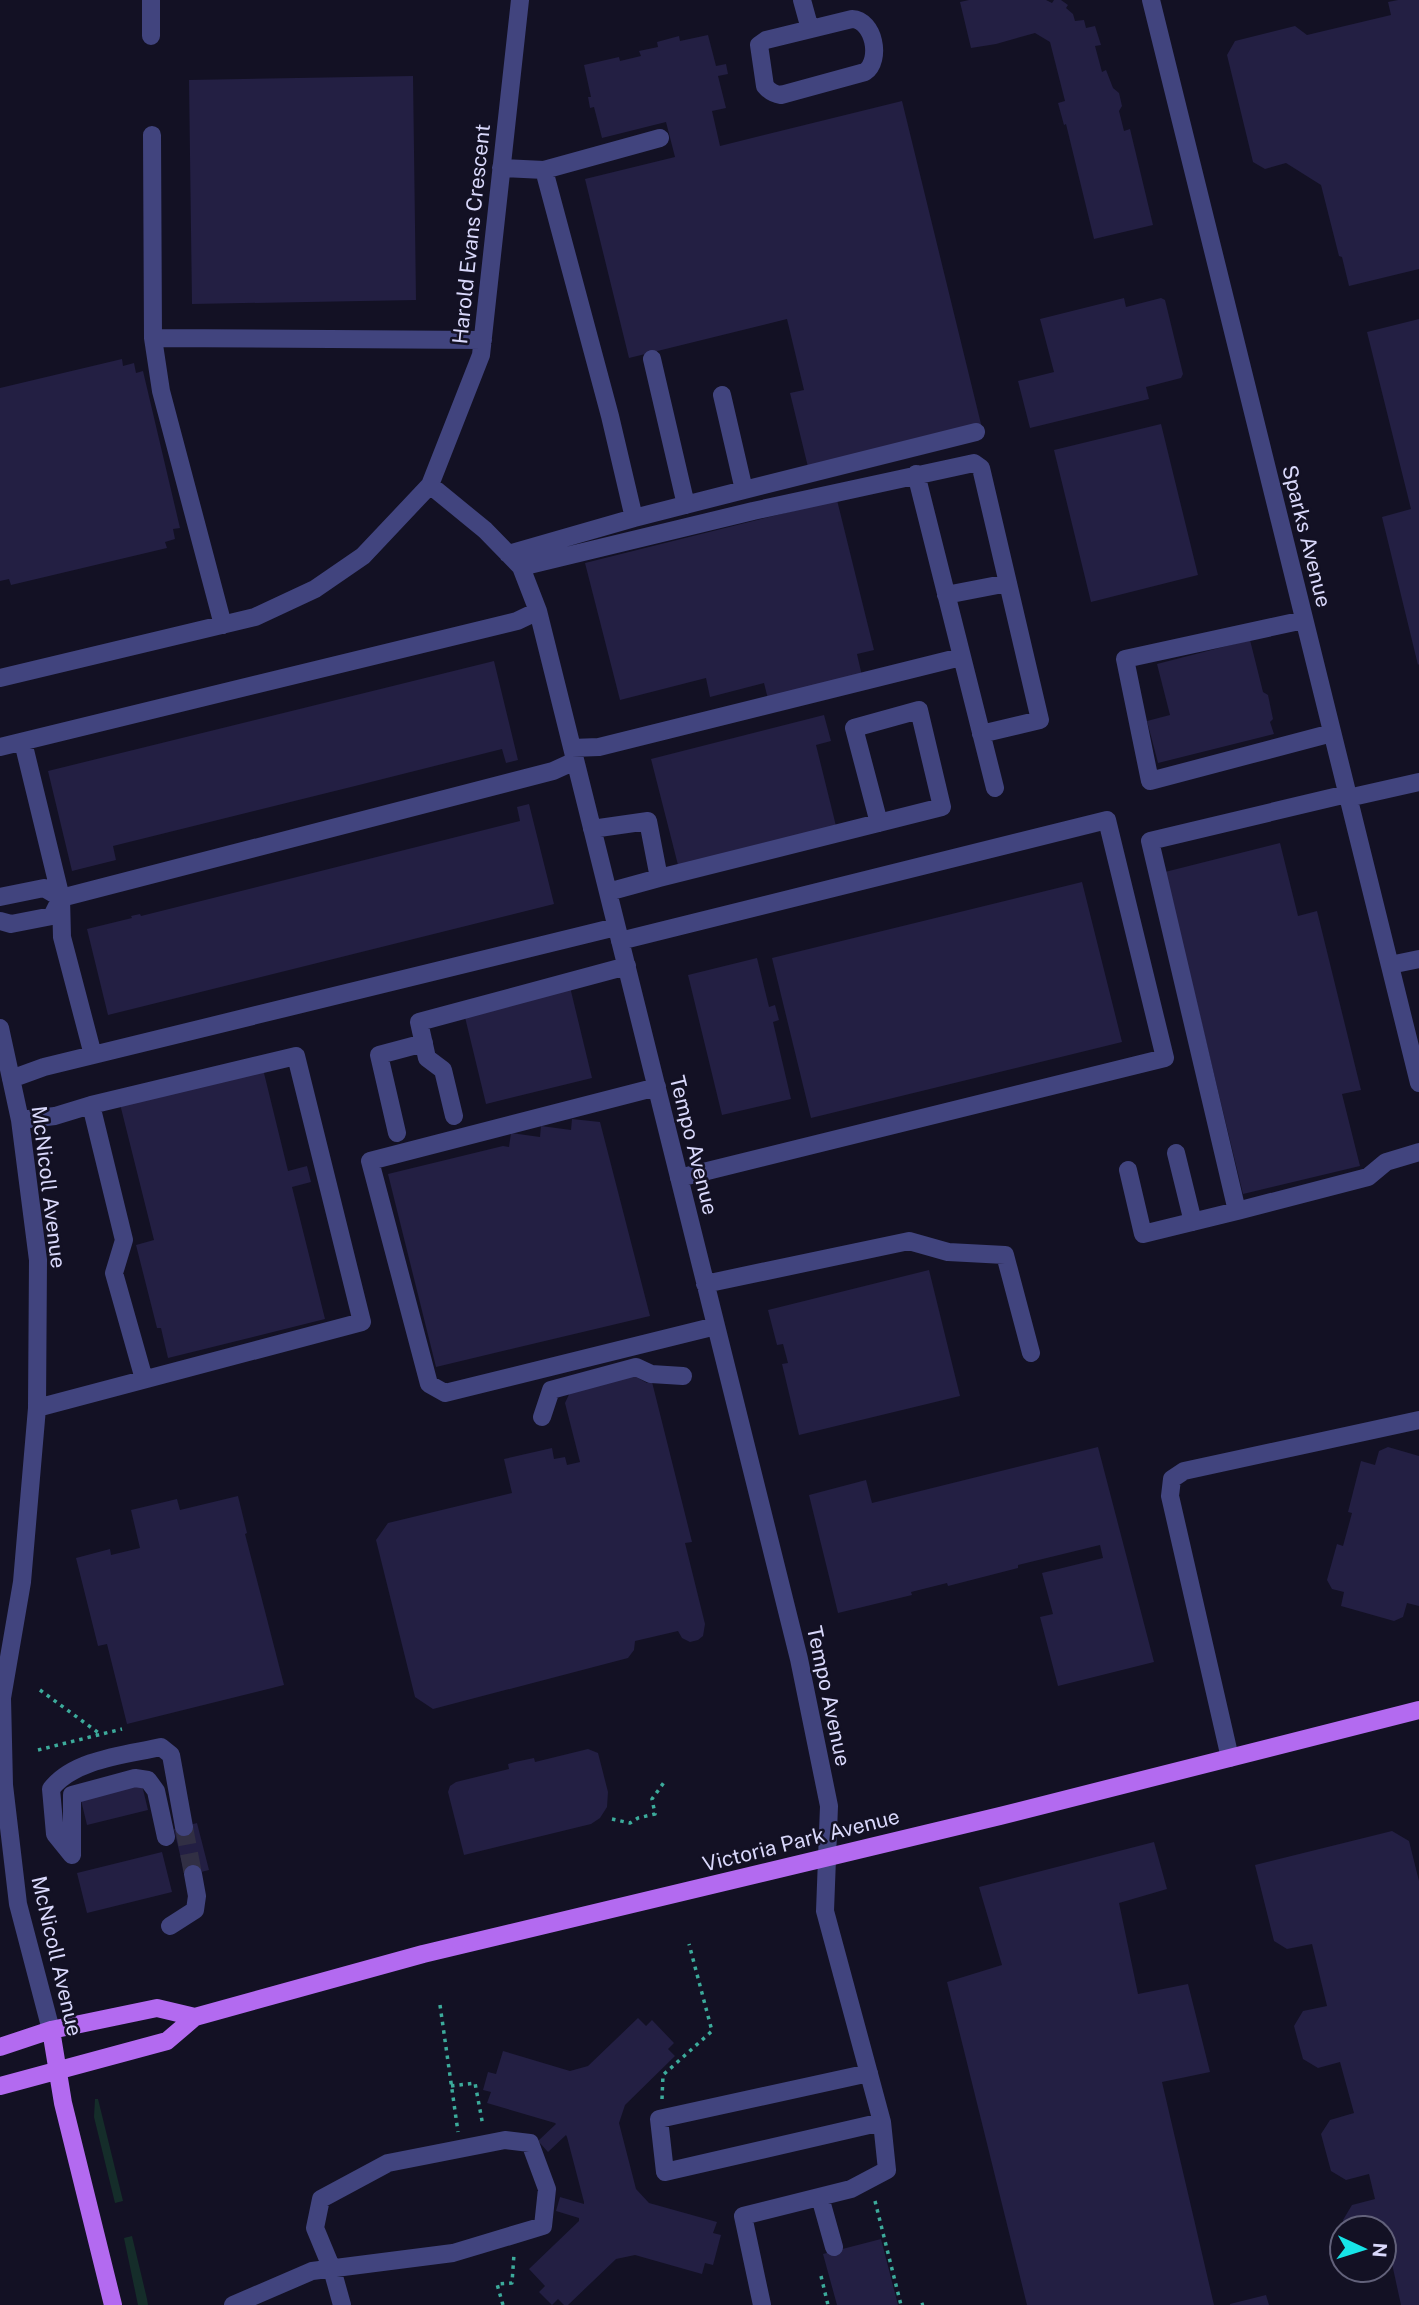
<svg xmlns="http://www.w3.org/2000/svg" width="1419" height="2305" font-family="'Public Sans',sans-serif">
<rect width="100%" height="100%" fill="#131124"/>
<path fill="#152d2a" d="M95 2099H98L123 2201 115 2203 94 2117Z
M132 2236 147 2299 148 2305H138L124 2238Z"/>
<path fill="#231f43" d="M969 0H1046L1052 3 1054 0H1061L1068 5 1066 8 1073 14 1075 21 1084 20 1086 28 1095 26 1101 45 1095 46 1102 72 1106 70 1113 88 1119 93 1122 106 1119 111 1124 131 1130 129 1153 225 1094 239 1066 124 1064 125 1058 103 1065 101 1050 42 1035 33 996 44 971 48 960 2Z
M1398 0H1419V269L1349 286 1342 257 1339 256 1321 185 1286 163 1265 169 1253 162 1227 55 1235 41 1295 26 1307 35 1391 15 1388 2Z
M708 35 716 66 726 64 728 74 718 76 726 108 712 111 720 146 902 101 981 424 808 467 790 393 804 390 787 319 629 358 585 179 675 157 666 122 602 138 594 107 590 108 588 97H591L584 65 619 57 620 61 641 56 639 51 658 47 657 42 679 36 680 41Z
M413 76 416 300 192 304 189 80Z
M1124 298 1126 307 1161 298 1165 300 1183 374 1181 378 1146 387 1149 399 1030 428 1018 381 1054 372 1040 319Z
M1419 319V664L1418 665 1382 517 1411 509 1367 332Z
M122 359 123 366 134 363 136 373 143 371 180 528 173 529 175 539 165 542 167 548 11 585 9 579 0 581V388Z
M1161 424 1198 575 1091 602 1054 450Z
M837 500 874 650 857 654 862 676 768 699 764 683 710 697 706 678 620 700 585 563Z
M1250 640 1263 692 1268 695 1273 719 1270 722 1274 734 1158 763 1147 721 1170 715 1157 664Z
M494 661 518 760 506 763 502 749 355 786 113 846 116 860 72 871 48 771Z
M824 715 831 741 816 745 836 826 678 865 651 759Z
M529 804 554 904 108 1015 87 929 132 918 131 916 140 914 141 916 520 821 517 807Z
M1280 843 1298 916 1317 911 1361 1090 1342 1094 1360 1166 1243 1194 1165 872Z
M1082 882 1122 1042 811 1118 772 958Z
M757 958 769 1007 775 1005 779 1020 773 1022 791 1099 722 1115 688 975Z
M570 987 592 1078 486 1104 464 1013Z
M263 1069 288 1171 307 1166 311 1182 292 1187 325 1319 168 1358 161 1328H157L136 1245 154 1240 120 1104Z
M572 1119 600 1122 650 1316 436 1367 388 1174 503 1146 509 1147 511 1133 540 1137 541 1126 571 1130Z
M929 1270 960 1396 799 1435 782 1364 788 1363 783 1344 777 1345 768 1310Z
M629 1373 647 1383 652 1382 692 1542 685 1543 705 1624 703 1636 698 1640 690 1642 682 1638 678 1631 635 1641 634 1650 628 1658 433 1709 415 1697 376 1540 388 1523 512 1493 504 1459 552 1448 554 1459 565 1457 567 1465 580 1462 565 1403 572 1388Z
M1098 1447 1154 1662 1058 1686 1040 1617 1053 1614 1042 1573 1103 1558 1100 1545 1018 1565V1568L948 1586 947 1583 911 1592 912 1595 838 1613 809 1495 866 1480 872 1503Z
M1388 1447 1419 1456V1606L1407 1603 1403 1617 1394 1621 1341 1606 1344 1592 1332 1589 1327 1580 1337 1544 1343 1546 1352 1513 1348 1512 1361 1461 1375 1465 1379 1451Z
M238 1496 247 1533 245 1534 284 1685 127 1724 107 1644 98 1646 76 1558 110 1549 111 1555 140 1548 131 1510 177 1499 180 1510Z
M588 1749 598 1753 608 1792 607 1807 600 1818 591 1824 464 1855 448 1792 450 1786 456 1782 509 1769 508 1764 515 1762 534 1758 535 1762Z
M141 1781 148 1810 87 1825 80 1796Z
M197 1823 209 1870 185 1876 174 1829Z
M1392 1831 1409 1841 1419 1881V2305H1401L1391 2259 1384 2261V2228H1345L1343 2220 1352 2205 1375 2199 1369 2174 1346 2180 1331 2171 1321 2134 1330 2120 1354 2113 1340 2062 1318 2068 1303 2059 1294 2026 1303 2011 1327 2006 1312 1944 1287 1949 1274 1941 1255 1865Z
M1154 1842 1167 1889 1119 1903 1138 1994 1188 1984 1210 2072 1162 2082 1214 2305H1027L947 1982 1002 1965 979 1887Z
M162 1852 172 1892 87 1913 77 1873Z
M638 2018 646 2026 652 2020 674 2043 668 2049 675 2056 625 2105 619 2123 636 2189 649 2203 717 2222 713 2233 721 2235 713 2265 705 2263 702 2274 635 2255 616 2259 568 2305H564L558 2299 552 2305 539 2292 545 2286 529 2269 579 2221V2218L556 2211 560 2197 584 2204V2202L567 2137 566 2135 548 2152 538 2141 556 2124 555 2123 487 2103 491 2092 483 2090 488 2072 496 2074 503 2051 570 2071 588 2066Z
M881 2239 898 2305H837L823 2254Z
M1266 2295 1269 2305H1230V2304Z"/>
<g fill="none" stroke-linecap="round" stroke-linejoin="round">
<path stroke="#312f44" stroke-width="18" stroke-dasharray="18 9" stroke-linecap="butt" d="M184 1827 193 1874"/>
<path stroke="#3cab9b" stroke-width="3.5" stroke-dasharray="3.5 5" stroke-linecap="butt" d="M40 1690 100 1734
M38 1750 122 1729
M612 1819 630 1823 638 1818 655 1814 652 1799 665 1781
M440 2005 458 2132
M451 2086 475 2083 483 2126
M662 2099 663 2075 712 2031 689 1944
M875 2201 901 2305
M821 2276 828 2305
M503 2305 497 2284 512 2283 514 2254
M921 2305 924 2304"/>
<path stroke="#41447e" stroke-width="18" d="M151 0V36
M802 0 810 29
M1151 0 1419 1083
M852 19C874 20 882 60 865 72L781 95C774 94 770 92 765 86L759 45 766 40Z
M152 135 153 338 161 391 223 625
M501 168 544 170 660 138
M153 338 483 340
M652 359 686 505
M916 474 995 788
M430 485 485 530 521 567 538 611 799 1659 829 1806 825 1911 882 2122 665 2172 659 2119 869 2073
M744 490 976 432
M634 518 744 490 722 395
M508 554 634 518 610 416 544 170
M521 567 753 511 974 463 981 468 1040 720 981 734
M946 595 1008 583
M1304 620 1125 659 1150 781 1332 733
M0 678 255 617 315 589 363 556 430 485 481 355 520 0
M23 742 61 898 62 937 93 1055
M0 747 517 621 538 611
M572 748 599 747 961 657
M1347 794 1150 841 1237 1211 1368 1177 1386 1162 1419 1152
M1348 798 1419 782
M592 829 648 821 659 878 608 892
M659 878 942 807 919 710 854 728 879 823
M0 897 44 888 61 898 553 771 575 761
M0 921 11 924 52 916 61 898
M620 941 1107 820 1165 1058 679 1178
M1390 965 1419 959
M0 1028 20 1120 38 1260 37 1408 22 1582 2 1698 4 1785 18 1904 51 2030
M11 1079 44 1067 616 927
M657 1087 370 1161 429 1384 445 1393 716 1326
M91 1105 124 1240 114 1273 144 1379
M454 1116 443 1070 427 1058 419 1022 627 966
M20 1120 55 1116 91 1105 296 1056 362 1322 37 1408
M397 1133 379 1055 424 1043
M1176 1153 1193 1222
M1128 1170 1143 1234 1237 1211
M705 1284 909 1241 948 1252 1005 1255 1031 1353
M542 1417 551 1390 636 1367 651 1374 683 1376
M1230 1758 1170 1496 1172 1479 1184 1471 1419 1420
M72 1855 55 1834 51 1789C74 1759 126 1755 161 1747L171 1755 184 1827
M72 1855V1795L135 1778 148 1780 156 1791 166 1837
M170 1926 195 1910 197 1896 193 1874
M820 2197 834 2247
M233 2305 312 2271 453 2253 543 2226 547 2189 530 2143 505 2140 388 2163 321 2199 315 2228 332 2269 342 2305
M762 2305 743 2216 851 2189 887 2170 882 2122"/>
<path stroke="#b36af0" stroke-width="18" d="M51 2030 63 2103 113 2305
M0 2047 51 2030 157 2008 195 2017
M0 2086 167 2041 195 2017 423 1954 1000 1816 1419 1710"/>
</g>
<g text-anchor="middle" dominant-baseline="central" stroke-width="5" stroke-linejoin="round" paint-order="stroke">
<g font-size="21" fill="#d9d8fb" stroke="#131124">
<text transform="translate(471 234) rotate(-84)">Harold Evans Crescent</text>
<text transform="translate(1307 536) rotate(76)">Sparks Avenue</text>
<text transform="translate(694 1145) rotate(76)">Tempo Avenue</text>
<text transform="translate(49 1187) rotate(83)">McNicoll Avenue</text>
<text transform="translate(829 1696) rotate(78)">Tempo Avenue</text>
<text transform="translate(801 1840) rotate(-14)">Victoria Park Avenue</text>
<text transform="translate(57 1956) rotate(77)">McNicoll Avenue</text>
</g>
</g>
<g transform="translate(1363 2249) rotate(94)"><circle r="33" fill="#131124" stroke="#62617a" stroke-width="2"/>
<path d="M0-5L12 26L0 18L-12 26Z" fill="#17e4e7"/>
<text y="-10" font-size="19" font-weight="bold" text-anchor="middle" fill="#d9d8fb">N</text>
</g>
</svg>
